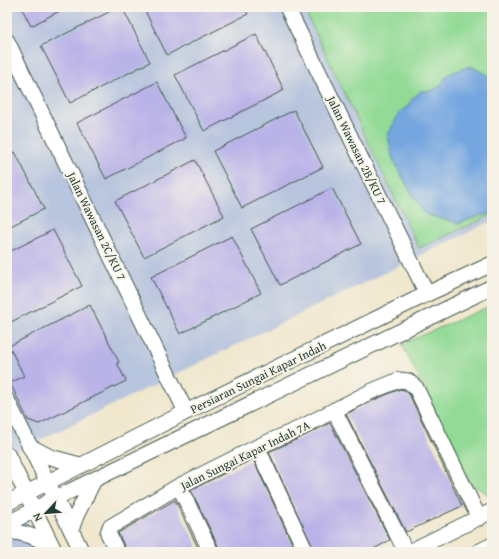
<svg xmlns="http://www.w3.org/2000/svg" width="499" height="559" font-family="'Gentium Book Plus',serif">
<rect width="100%" height="100%" fill="#f7f3e8"/>
<filter id="ink" filterUnits="userSpaceOnUse"><feTurbulence type="fractalNoise" baseFrequency=".025" numOctaves="2"/><feDisplacementMap in="SourceGraphic" scale="8" xChannelSelector="R" yChannelSelector="G"/><feConvolveMatrix kernelMatrix="1 2 1 2 8 2 1 2 1" color-interpolation-filters="sRGB"/></filter>
<filter id="wash" filterUnits="userSpaceOnUse"><feTurbulence type="fractalNoise" baseFrequency=".012" numOctaves="4" result="noise"/><feDisplacementMap in="SourceGraphic" scale="16" xChannelSelector="R" yChannelSelector="G"/><feGaussianBlur stdDeviation="0.9" result="paint"/><feColorMatrix in="noise" values="0 0 0 0 0 0 0 0 0 0 0 0 0 0 0 0 0 1.4 0 .05"/><feComposite in="paint" operator="in"/></filter>
<g filter="url(#wash)">
<rect width="100%" height="100%" fill="#f0e7cd"/>
<path fill="#b8c5de" d="M7 7H492V221L7 456Z
M7 496 35 552H7Z"/>
<path fill="#92da95" stroke="#588c64" d="M303 7H489L492 14V77L470 66 447 75 441 85 432 91H421C413 98 408 107 399 113 397 124 392 145 392 155 392 161 421 211 426 214 436 219 448 219 458 223L479 216 492 213V215L419 248Z
M492 305V495L490 496 470 483 402 344Z"/>
<path fill="#75a6e0" stroke="#4a728a" d="M470 66 492 77V213L479 216 458 224 452 221 441 219 424 213 415 200 392 156 388 135 399 113 406 108 413 98 421 91H432L441 85 447 75Z"/>
<g fill="none" stroke-linecap="round" stroke-linejoin="round">
<path stroke="#75a6e0" stroke-width="3.5" d="M7 485 13 497
M23 519 29 531
M34 542 39 552"/>
</g>
<g id="blocks">
<path fill="#bab3e8" d="M21 7H67L31 26Z
M119 7H122L150 62 70 103 41 46Z
M143 7H244L248 14 167 55Z
M256 34 284 90 204 131 175 75Z
M157 82 186 138 106 179 77 123Z
M294 110 323 167 242 208 213 151Z
M15 152 44 209 7 228V156Z
M195 160 224 216 144 257 115 201Z
M332 188 361 244 280 285 251 229Z
M53 230 82 286 7 324V253Z
M232 236 261 293 180 334 151 277Z
M90 305 119 362 117 363 126 381 39 424 28 420 10 383 24 376 9 346Z
M400 389 404 390 409 394 462 506 406 532 346 414 374 400Z
M330 423 390 540 368 552H315L269 452 300 438Z
M253 459 296 552H221L191 490Z
M175 500 200 552H127L118 533Z"/>
</g>
</g>
<g filter="url(#ink)">
<use href="#blocks" fill-opacity="0" stroke="#3e564b" stroke-width="1"/>
<g fill="none" stroke-linecap="round" stroke-linejoin="round">
<g stroke="#3e564b" stroke-width="17">
<path id="minor" d="M287 7 427 294
M7 41 186 412
M7 400 82 552
M334 410 406 552
M29 446 50 457 80 465
M257 447 306 552
M7 454 55 552
M179 486 211 552
M7 503 186 412 427 294 492 264
M7 524 56 498 492 287
M71 530 76 516 94 480
M7 531C26 533 36 537 52 546
M117 552 108 533 110 527 115 524 179 486 257 447 296 430 370 392 399 380 408 381 416 388 479 518
M409 552 492 511
M478 552 492 545"/>
</g>
<use href="#minor" stroke="#fff" stroke-width="15"/>
</g>
</g>
<g text-anchor="middle" dominant-baseline="central" stroke-width="4" stroke-linejoin="round" paint-order="stroke">
<g font-size="12" fill="#1f3d34" stroke="#f7f3e8">
<text transform="translate(357 150) rotate(64)">Jalan Wawasan 2B/KU 7</text>
<text transform="translate(97 226) rotate(64)">Jalan Wawasan 2C/KU 7</text>
<text transform="translate(258 377) rotate(-26)">Persiaran Sungai Kapar Indah</text>
<text transform="translate(245 455) rotate(-26)">Jalan Sungai Kapar Indah 7A</text>
</g>
</g>
<rect width="499" height="559" fill="none" stroke="#f7f3e8" stroke-width="24"/>
<g transform="translate(46 513) rotate(244)" stroke="#f7f3e8" stroke-width="3" paint-order="stroke">
<path d="M0-3L7 15L0 10L-7 15Z" fill="#1f3d34"/>
<text y="-6" font-size="11" font-weight="bold" text-anchor="middle" fill="#1f3d34">N</text>
</g>
</svg>
